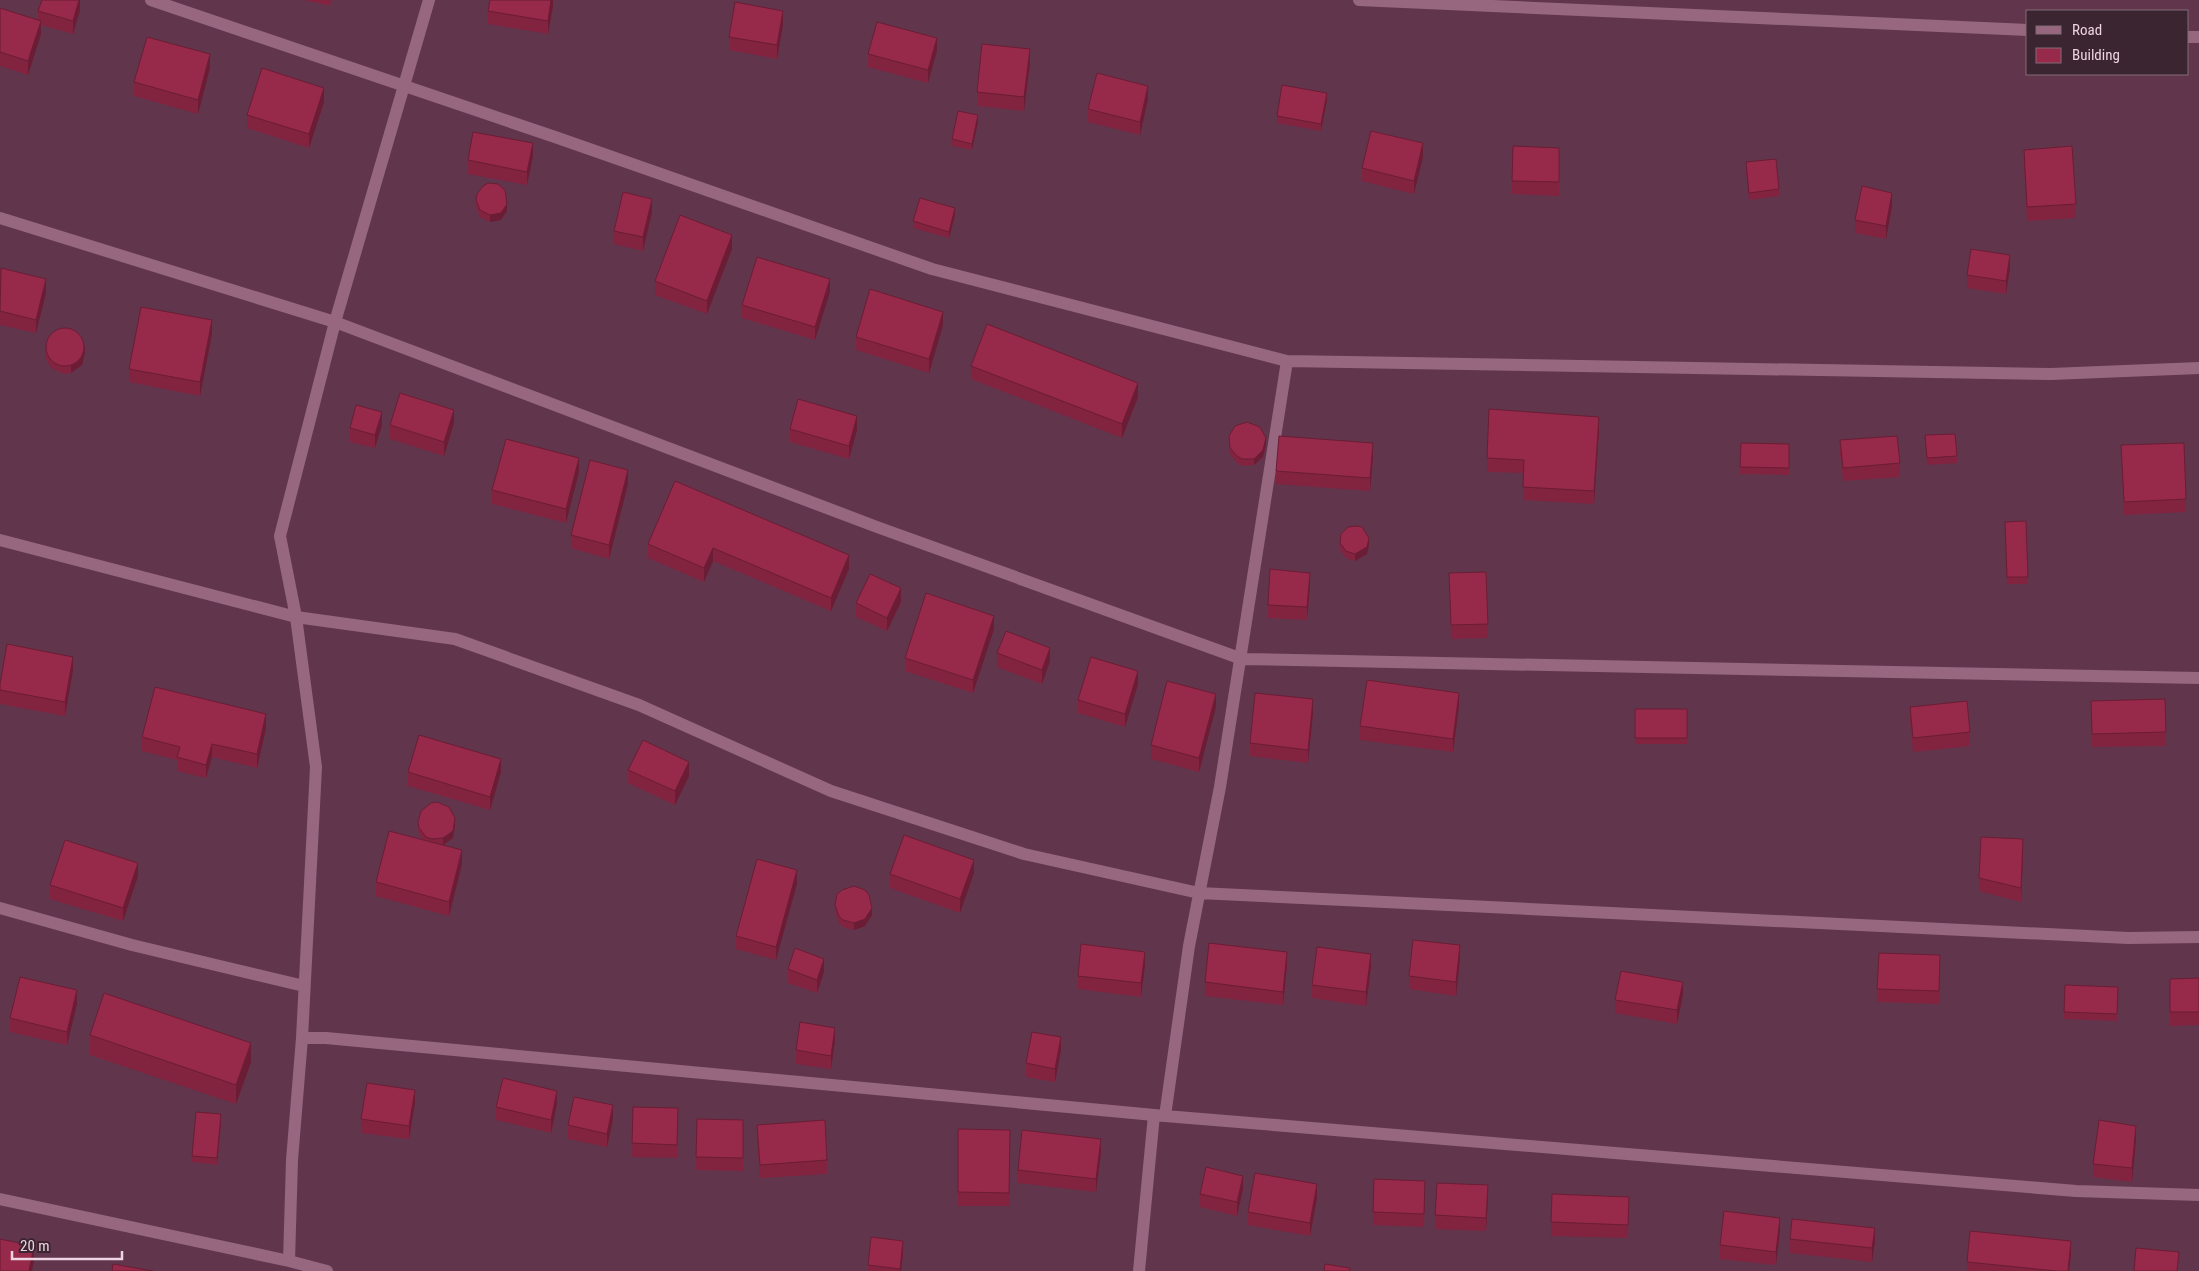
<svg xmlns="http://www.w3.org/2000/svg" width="2199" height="1271" font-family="'Roboto Condensed',sans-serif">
<rect width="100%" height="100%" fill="#61364d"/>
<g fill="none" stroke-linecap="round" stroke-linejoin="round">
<path stroke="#976780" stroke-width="12" d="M151 0 555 137 932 269 1287 361 2051 374 2199 368
M1359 0 2028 30
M2188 37H2199
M0 218 335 322 877 527 1242 659 2199 678
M0 540 296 617 455 639 639 705 831 791 1024 854 1199 893 2128 938 2199 937
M0 908 132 945 304 986
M302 1038H326L1165 1116 2076 1191 2199 1195
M1165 1116 1189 946 1220 787 1287 361
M0 1199 289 1261
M327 1271 289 1261 292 1160 302 1038 316 767 296 617 280 536 335 322 429 0
M1139 1271 1154 1115"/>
</g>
<path fill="#822340" d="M80 0V10L73 34 41 25V34L28 75 0 66V8L38 20V11Z
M304 0H331L330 6Z
M553 0V6L548 34 488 24V11Z
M783 25 777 59 729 50V37Z
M937 51 928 83 868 67V54Z
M1030 63 1024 111 977 106V92Z
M210 68 198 114 134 96V82Z
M1148 99 1140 135 1088 122V109Z
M1327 100 1321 131 1277 123V116Z
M324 102 309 148 247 128V115Z
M978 122 972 150 952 146V139Z
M1559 148V196L1512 194V181Z
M2024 150 2076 204V218L2027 221 2024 163Z
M533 156 527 185 468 174V160Z
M1423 157 1414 194 1362 181V168Z
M1746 162 1779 189V196L1749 200 1746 169Z
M476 200 507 211 501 220 490 222 480 217 476 207Z
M1892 206 1886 239 1855 233V220Z
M652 212 643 251 614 244V231Z
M955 215 949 238 913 228V221Z
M732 249 707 314 655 295V281Z
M2010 268 2006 294 1967 288V275Z
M0 270 46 293 36 333 0 325Z
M830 292 815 340 742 318V305Z
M943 325 929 373 856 350V337Z
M212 334 200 396 129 382V369Z
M45 343 85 352 82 365 71 373 64 374 51 368 45 357Z
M971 366 1138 397 1122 438 971 379Z
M454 423 444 456 390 439V425Z
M382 425 375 448 350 442V428Z
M790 429 857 430 849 459 790 442Z
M1599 430 1594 504 1523 500 1524 473 1487 472V458Z
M1925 435 1957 456V463L1927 465Z
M1229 436 1266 445 1263 457 1254 465 1242 466 1237 463 1230 454Z
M1840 440 1900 463V477L1843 481 1840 454Z
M1741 443 1789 444V475L1740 474Z
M2121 445 2186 499V512L2124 515Z
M1373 457 1370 491 1276 484V471Z
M579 472 566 523 492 504V490Z
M675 481 849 569 831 611 713 561 704 582 648 558V544Z
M628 484 609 559 571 548V535Z
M2026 521 2028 584H2007L2005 522Z
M1340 543 1369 545 1367 554 1355 561 1346 558 1340 550Z
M1449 573 1488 624V638L1451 639Z
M1310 586 1307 620 1268 618V605Z
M901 602 887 631 856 617V603Z
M994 629 973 693 905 671V658Z
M997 653 1050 661 1042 684 997 667Z
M73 670 65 716 0 704V684Z
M1138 684 1125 727 1078 713V700Z
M2091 701 2166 732V746L2092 747Z
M1459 706 1453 752 1360 740V726Z
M1216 707 1199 772 1151 759V745Z
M1910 707 1970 732V746L1913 752 1910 721Z
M1635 709H1687V744H1635Z
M1313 713 1308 763 1250 756V743Z
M266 728 257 768 212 757 206 778 177 771V760L142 751V737Z
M628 770 689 776 675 805 628 783Z
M408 772H501L490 810 408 786Z
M418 822 455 825 453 838 443 845 462 864 449 916 376 896V882L423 840 419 835 418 829Z
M2023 852 2021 902 1979 891V878Z
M974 873 960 913 890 888V874Z
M138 876 123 921 50 899V885Z
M797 884 776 960 736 949V936Z
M835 905 872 915 865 926 854 930 843 927 839 923 835 912Z
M1460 959 1456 996 1409 989V976Z
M1145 965 1141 997 1078 989V976Z
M1287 965 1283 1005 1205 996V982Z
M1371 967 1366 1006 1312 998V985Z
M788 969 824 972 817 993 788 983Z
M1940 969 1939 1004 1877 1002V989Z
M2199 978V1025L2170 1026V979Z
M2118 994 2117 1021 2064 1019V1012Z
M1683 995 1677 1024 1615 1013V1000Z
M77 1004 67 1045 10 1032V1018Z
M90 1035 251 1062 236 1104 90 1055Z
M835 1041 831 1069 796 1064V1050Z
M1061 1050 1055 1082 1026 1077V1063Z
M415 1103 409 1139 361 1133V1119Z
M557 1104 551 1133 496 1120V1107Z
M633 1107 678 1121 677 1158 632 1157Z
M613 1119 607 1147 568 1139V1125Z
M697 1119 743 1120V1171L696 1170Z
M221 1121 217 1165 192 1162V1156Z
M757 1125 827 1160V1174L760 1178 757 1138Z
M958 1129 1010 1130 1009 1206H958Z
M2136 1139 2132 1182 2093 1177V1164Z
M1101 1153 1096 1192 1018 1183V1170Z
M1243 1189 1237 1216 1200 1207V1194Z
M1425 1194 1424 1227 1373 1225V1212Z
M1552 1194 1629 1197 1628 1238 1551 1236Z
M1317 1198 1310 1236 1248 1225V1212Z
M1488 1198 1486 1231 1435 1229V1215Z
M1780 1231 1776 1265 1720 1259V1245Z
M1790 1239 1875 1242 1872 1262 1790 1253Z
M903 1254 901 1271H868V1265Z
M2071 1255 2069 1271H1967V1262Z"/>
<path fill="#6a1d34" d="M79 0H80V10L73 34V21Z
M551 0H553V6L548 34V21Z
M783 11V25L777 59V45Z
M41 21V34L28 75V61Z
M937 38V51L928 83V70Z
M1030 49V63L1024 111V97Z
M210 54V68L198 114V100Z
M1148 86V99L1140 135V122Z
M324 88V102L309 148V134Z
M1327 93V100L1321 131V124Z
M978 115V122L972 150V144Z
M533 143V156L527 185V172Z
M1423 143V157L1414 194V181Z
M1892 193V206L1886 239V226Z
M652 199V212L643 251V237Z
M507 204V211L501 220 490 222V215Z
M955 208V215L949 238V232Z
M732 235V249L707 314V301Z
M2010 255V268L2006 294V281Z
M46 279V293L36 333V320Z
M830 279V292L815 340V327Z
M943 312V325L929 373V359Z
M212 320V334L200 396V382Z
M85 345V352L82 365 71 373V366Z
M1138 383V397L1122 438V424Z
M454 410V423L444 456V442Z
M382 412V425L375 448V435Z
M857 416V430L849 459V446Z
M1599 417V430L1594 504V491Z
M1266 438V445L1263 457 1254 465V459Z
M1373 443V457L1370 491V478Z
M579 458V472L566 523V509Z
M628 470V484L609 559V545Z
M1369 538V545L1367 554 1355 561V554Z
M713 548V561L704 582V568Z
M849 555V569L831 611V598Z
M1310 573V586L1307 620V607Z
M901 588V602L887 631V618Z
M994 616V629L973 693V680Z
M1050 648V661L1042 684V670Z
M73 657V670L65 716V702Z
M1138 671V684L1125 727V714Z
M1459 693V706L1453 752V739Z
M1216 694V707L1199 772V758Z
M1313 699V713L1308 763V750Z
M266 714V728L257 768V754Z
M212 744V757L206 778V765Z
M501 759V772L490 810V797Z
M689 762V776L675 805V791Z
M455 818V825L453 838 443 845V838Z
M2023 839V852L2021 902V888Z
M462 850V864L449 916V902Z
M974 860V873L960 913V899Z
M138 863V876L123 921V908Z
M797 870V884L776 960V947Z
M872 908V915L865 926 854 930V923Z
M1460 945V959L1456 996V982Z
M1145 952V965L1141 997V983Z
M1287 952V965L1283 1005V992Z
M1371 954V967L1366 1006V992Z
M824 959V972L817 993V980Z
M1683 982V995L1677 1024V1010Z
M77 990V1004L67 1045V1032Z
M835 1028V1041L831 1069V1056Z
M1061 1037V1050L1055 1082V1069Z
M251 1043V1062L236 1104V1085Z
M415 1090V1103L409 1139V1126Z
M557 1091V1104L551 1133V1120Z
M613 1105V1119L607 1147V1134Z
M221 1114V1121L217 1165V1158Z
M2136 1126V1139L2132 1182V1168Z
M1101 1139V1153L1096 1192V1179Z
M1243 1176V1189L1237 1216V1202Z
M1317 1184V1198L1310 1236V1223Z
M1488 1185V1198L1486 1231V1218Z
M1780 1218V1231L1776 1265V1252Z
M1875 1228V1242L1872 1262V1248Z
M903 1241V1254L901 1271H900Z
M2071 1241V1255L2069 1271H2068Z
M34 1246V1260L32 1271H29Z"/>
<path fill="#97294a" stroke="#6a1d34" d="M42 0H79L73 21 38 11Z
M490 0H551L548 21 488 11Z
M735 2 783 11 777 45 729 37Z
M0 8 41 21 28 61 0 52Z
M877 22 937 38 928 70 868 54Z
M147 37 210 54 198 100 134 82Z
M982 44 1030 49 1024 97 977 92Z
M262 68 324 88 309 134 247 115Z
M1097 73 1148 86 1140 122 1088 109Z
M1282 85 1327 93 1321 124 1277 116Z
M958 111 978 115 972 144 952 139Z
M1371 131 1423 143 1414 181 1362 168Z
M473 132 533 143 527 172 468 160Z
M1513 146 1559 148V182L1512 181Z
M2072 146 2076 204 2027 207 2024 150Z
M1776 159 1779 189 1749 193 1746 162Z
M488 183 498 184 505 190 507 204 501 213 490 215 480 210 476 200 477 194 483 186Z
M1862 186 1892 193 1886 226 1855 220Z
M623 192 652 199 643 237 614 231Z
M920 198 955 208 949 232 913 221Z
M680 215 732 235 707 301 655 281Z
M1971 249 2010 255 2006 281 1967 275Z
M757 257 830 279 815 327 742 305Z
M1 268 46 279 36 320 0 311Z
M870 289 943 312 929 359 856 337Z
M141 307 212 320 200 382 129 369Z
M987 324 1138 383 1122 424 971 366Z
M46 347a19 19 0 1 1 38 0a19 19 0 1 1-38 0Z
M400 393 454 410 444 442 390 425Z
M798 399 857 416 849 446 790 429Z
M356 405 382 412 375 435 350 428Z
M1489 409 1599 417 1594 491 1523 487 1524 460 1487 458Z
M1247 422 1260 427 1266 438 1263 450 1254 459H1242L1237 456 1230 448 1229 436 1235 426Z
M1955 434 1957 456 1927 458 1925 435Z
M1279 436 1373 443 1370 478 1276 471Z
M1897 436 1900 463 1843 468 1840 440Z
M506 439 579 458 566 509 492 490Z
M1741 443 1789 444V468L1740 467Z
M2184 443 2186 499 2124 502 2121 445Z
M590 460 628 470 609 545 571 535Z
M675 481 849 555 831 598 713 548 704 568 648 544Z
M2026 521 2028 577H2007L2005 522Z
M1357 526 1362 527 1369 538 1367 547 1355 554 1346 551 1340 543 1341 534 1348 527Z
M1270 569 1310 573 1307 607 1268 605Z
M1486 572 1488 624 1451 625 1449 573Z
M870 574 901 588 887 618 856 603Z
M926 593 994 616 973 680 905 658Z
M1006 631 1050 648 1042 670 997 653Z
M7 644 73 657 65 702 0 690V684Z
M1091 657 1138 671 1125 714 1078 700Z
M1367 680 1459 693 1453 739 1360 726Z
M1167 681 1216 694 1199 758 1151 745Z
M155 687 266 714 257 754 212 744 206 765 177 757 180 747 142 737Z
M1255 693 1313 699 1308 750 1250 743Z
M2165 699 2166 732 2092 734 2091 701Z
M1967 701 1970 732 1913 738 1910 707Z
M1635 709H1687V738H1635Z
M419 735 501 759 490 797 408 772Z
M643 740 689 762 675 791 628 770Z
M437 802 449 807 455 818 453 831 443 838 432 839 426 837 419 828 418 822 421 811 431 803Z
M389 831 462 850 449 902 376 882Z
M904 835 974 860 960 899 890 874Z
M1981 837 2023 839 2021 888 1979 878Z
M65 840 138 863 123 908 50 885Z
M757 859 797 870 776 947 736 936Z
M854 886 865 890 869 895 872 908 865 919 854 923 843 920 839 916 835 905 837 894 842 890Z
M1413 940 1460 945 1456 982 1409 976Z
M1209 943 1287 952 1283 992 1205 982Z
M1081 944 1145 952 1141 983 1078 976Z
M1317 947 1371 954 1366 992 1312 985Z
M795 948 824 959 817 980 788 969Z
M1879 953 1940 955 1939 991 1877 989Z
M1621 971 1683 982 1677 1010 1615 1000Z
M20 977 77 990 67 1032 10 1018Z
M2199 978V1012H2170V979Z
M2065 985 2118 987 2117 1014 2064 1012Z
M104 993 251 1043 236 1085 90 1035Z
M800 1022 835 1028 831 1056 796 1050Z
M1032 1032 1061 1037 1055 1069 1026 1063Z
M503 1078 557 1091 551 1120 496 1107Z
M367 1083 415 1090 409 1126 361 1119Z
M574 1097 613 1105 607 1134 568 1125Z
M633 1107 678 1108 677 1145 632 1143Z
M196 1112 221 1114 217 1158 192 1156Z
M697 1119 743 1120V1158L696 1157Z
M825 1120 827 1160 760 1165 757 1125Z
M2099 1120 2136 1126 2132 1168 2093 1164Z
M958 1129 1010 1130 1009 1193 958 1192Z
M1022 1130 1101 1139 1096 1179 1018 1170Z
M1206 1167 1243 1176 1237 1202 1200 1194Z
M1255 1173 1317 1184 1310 1223 1248 1212Z
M1374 1179 1425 1181 1424 1214 1373 1212Z
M1437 1183 1488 1185 1486 1218 1435 1215Z
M1552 1194 1629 1197 1628 1225 1551 1222Z
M1724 1211 1780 1218 1776 1252 1720 1245Z
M1792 1219 1875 1228 1872 1248 1790 1239Z
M1970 1231 2071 1241 2068 1271H2056L1967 1262Z
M871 1237 903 1241 900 1269 868 1265Z
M0 1239 34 1246 29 1271H0Z
M2136 1248 2179 1252 2177 1271H2134Z
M113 1264 153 1271H112Z
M1325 1264 1350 1268V1271H1324Z"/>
<rect x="2026" y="10" width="162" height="65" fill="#3a2530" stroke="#826b77"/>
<rect x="2036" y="26" width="25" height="8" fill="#976780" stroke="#826b77"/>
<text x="2072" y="35" font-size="15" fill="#efd4e1">Road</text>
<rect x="2036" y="48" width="25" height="15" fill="#97294a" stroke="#826b77"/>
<text x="2072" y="60" font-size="15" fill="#efd4e1">Building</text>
<path d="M12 1251v8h110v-8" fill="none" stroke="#efd4e1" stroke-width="2.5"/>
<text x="20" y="1251" font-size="15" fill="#efd4e1" stroke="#3a2530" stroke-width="4" paint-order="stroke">20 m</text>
</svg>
